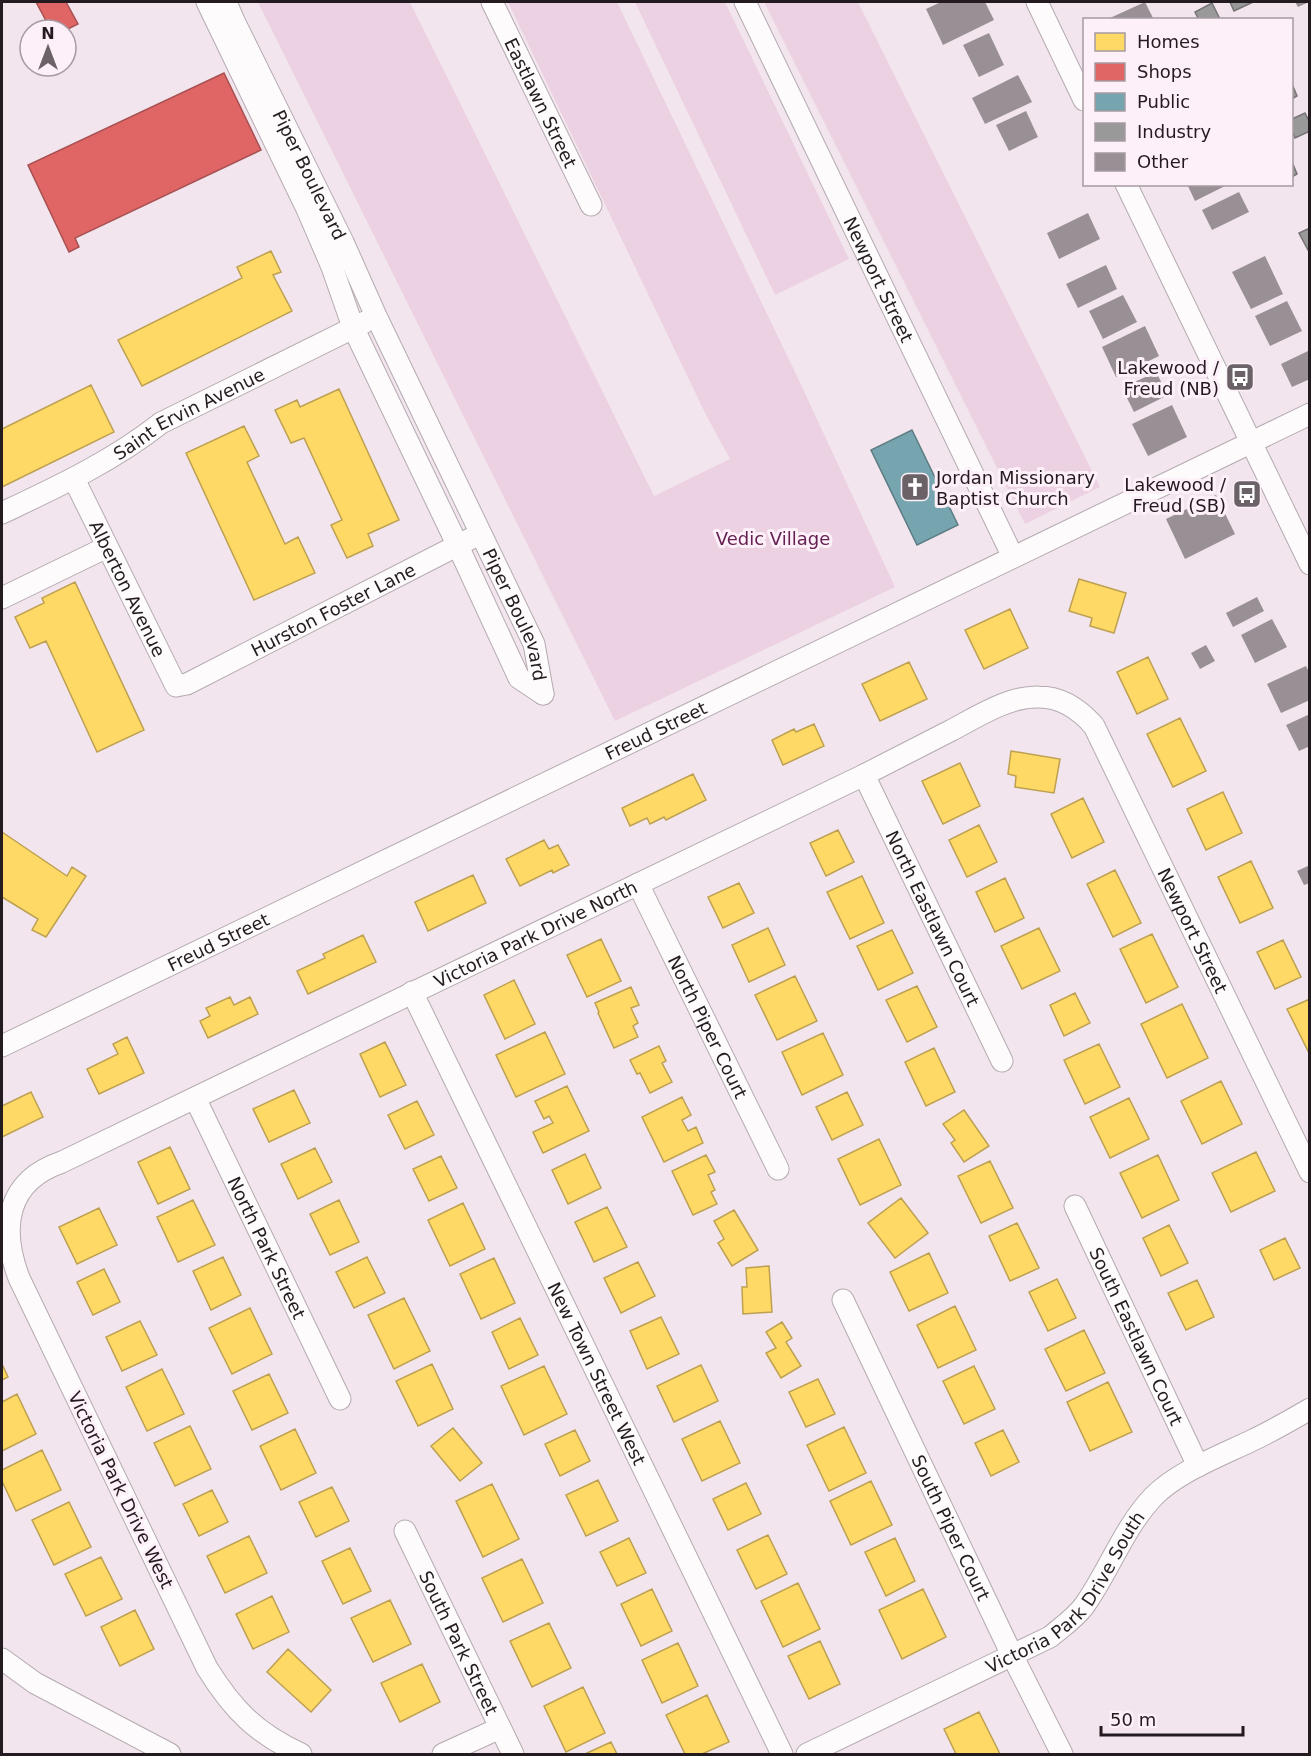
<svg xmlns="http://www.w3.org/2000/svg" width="1311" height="1756" font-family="'DejaVu Sans',sans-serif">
<rect width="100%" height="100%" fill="#f2e5ed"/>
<path fill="#ecd1e2" d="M258 2H410L654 496 730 459 706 415 508 2H617L795 372 895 587 615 721Z
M635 2H725L849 259 775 295Z
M764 2H858L1100 487 1025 524Z"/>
<path fill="#ffd966" stroke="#bda051" stroke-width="1.5" d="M271 251 281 272 273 275 292 311 142 386 118 340 242 278 237 267Z
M91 385 114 432 2 487V429Z
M339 389 399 520 368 534 373 546 347 558 331 525 342 520 304 438 291 443 275 410 297 400 300 407Z
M244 426 259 456 247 462 285 544 298 537 315 573 254 600 186 453Z
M1079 579 1126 593 1114 633 1090 626 1092 618 1069 611Z
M75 582 144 730 97 752 46 641 30 648 15 617 44 603 42 598Z
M1010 609 1028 648 984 669 965 630Z
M1148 657 1168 699 1137 714 1117 672Z
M909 662 927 699 880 721 862 684Z
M1180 718 1206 771 1173 787 1147 734Z
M814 724 824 746 783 765 772 740 794 729 796 732Z
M1011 751 1060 759 1054 793 1015 787 1016 776 1008 774Z
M960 763 980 806 943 824 922 781Z
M693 774 706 800 666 820 664 817 650 824 647 818 630 826 622 808Z
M1223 792 1242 833 1206 850 1187 809Z
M1083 798 1104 842 1072 858 1051 814Z
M979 825 997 862 967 877 949 840Z
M838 830 854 862 826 876 810 843Z
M2 832 67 876 72 867 86 876 46 937 32 930 38 919 2 897Z
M544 840 549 849 558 845 569 865 553 873 552 870 520 886 506 859Z
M1251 861 1273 908 1240 923 1218 877Z
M1115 870 1141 923 1113 937 1087 884Z
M473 875 486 903 428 931 415 902Z
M862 876 884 923 850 939 827 892Z
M1005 878 1024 918 995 932 976 892Z
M739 883 754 913 723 928 708 897Z
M768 928 785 965 749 982 732 945Z
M1039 928 1060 971 1022 989 1001 946Z
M892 930 913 973 878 990 857 946Z
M1152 934 1178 987 1146 1003 1120 949Z
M363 935 376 962 308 994 297 971 325 958 323 954Z
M601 939 621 981 587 997 567 955Z
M1283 940 1301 977 1275 989 1257 952Z
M795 976 817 1021 777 1040 755 995Z
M514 980 535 1024 505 1039 484 995Z
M917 986 937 1027 907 1042 886 1000Z
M631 987 639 1005 631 1008 638 1023 633 1026 638 1037 614 1048 598 1013 599 1012 595 1003Z
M1075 993 1090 1023 1064 1036 1050 1005Z
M230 997 234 1005 250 997 258 1014 208 1038 200 1021 210 1016 206 1008Z
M1310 999V1053H1309L1287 1009Z
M1182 1004 1208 1058 1167 1078 1141 1024Z
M545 1032 565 1074 516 1097 496 1055Z
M823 1033 843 1075 802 1095 782 1052Z
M127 1037 144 1073 99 1094 87 1069 118 1054 113 1044Z
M385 1042 406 1085 380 1097 360 1054Z
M1099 1044 1120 1087 1085 1104 1064 1060Z
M659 1046 666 1061 662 1063 672 1082 650 1093 640 1073 637 1074 630 1060Z
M934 1048 955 1092 926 1106 905 1062Z
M1221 1081 1242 1124 1202 1144 1181 1101Z
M567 1086 589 1131 543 1153 533 1132 553 1123 549 1116 544 1119 535 1101Z
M294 1090 310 1123 269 1142 253 1109Z
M31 1092 43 1117 2 1137V1106Z
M847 1092 863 1125 832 1140 816 1107Z
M682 1097 691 1115 682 1120 688 1131 696 1127 703 1143 664 1162 642 1117Z
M1129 1098 1149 1139 1110 1158 1090 1117Z
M417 1101 434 1135 405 1149 388 1115Z
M964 1110 989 1146 964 1162 951 1143 955 1140 943 1124Z
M879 1139 901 1185 860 1205 838 1159Z
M170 1147 190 1189 158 1204 138 1162Z
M315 1148 332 1182 298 1199 281 1164Z
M1256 1152 1275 1191 1231 1212 1212 1173Z
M585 1154 601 1188 568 1204 552 1170Z
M706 1155 715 1172 708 1175 715 1190 711 1192 717 1204 693 1215 672 1171Z
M1158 1155 1179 1200 1142 1218 1120 1173Z
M441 1156 457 1188 429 1201 413 1169Z
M990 1161 1013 1208 981 1223 958 1176Z
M901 1198 928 1233 895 1258 868 1223Z
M193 1200 215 1245 178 1262 157 1217Z
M339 1200 359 1242 330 1255 310 1214Z
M463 1203 485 1249 450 1266 428 1220Z
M607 1207 627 1247 594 1262 575 1222Z
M99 1208 117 1245 77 1264 59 1227Z
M734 1210 758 1250 732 1266 718 1243 724 1239 714 1221Z
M1017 1223 1039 1268 1010 1281 989 1236Z
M1169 1225 1188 1263 1161 1276 1143 1238Z
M1285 1238 1300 1268 1274 1280 1260 1250Z
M929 1253 948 1293 909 1311 890 1272Z
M223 1257 241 1295 211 1310 193 1271Z
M367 1257 385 1293 354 1308 336 1272Z
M494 1258 515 1303 481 1319 460 1274Z
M638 1262 655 1296 621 1313 604 1278Z
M769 1266 772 1312 743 1314 742 1287H747L746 1268Z
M104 1269 120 1302 93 1315 77 1282Z
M1057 1279 1076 1318 1048 1331 1029 1292Z
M1197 1280 1214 1317 1186 1330 1168 1293Z
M404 1298 430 1351 394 1369 368 1315Z
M955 1306 976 1350 938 1368 917 1325Z
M250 1308 272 1354 232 1374 209 1328Z
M661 1317 679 1354 647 1369 630 1331Z
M520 1318 538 1355 509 1369 492 1332Z
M140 1321 157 1355 122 1371 106 1337Z
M782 1322 792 1338 786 1342 801 1366 781 1378 766 1353 776 1348 766 1332Z
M1084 1330 1105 1373 1066 1391 1045 1349Z
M2 1364 8 1377 2 1380Z
M432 1364 453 1409 418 1426 396 1381Z
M701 1365 718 1401 674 1422 657 1386Z
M544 1366 567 1414 524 1435 501 1386Z
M974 1366 995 1409 964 1424 943 1381Z
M162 1369 184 1414 147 1431 126 1387Z
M269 1374 288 1413 252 1430 233 1391Z
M818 1379 835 1414 806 1427 789 1392Z
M1108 1382 1132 1432 1090 1451 1067 1402Z
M17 1394 36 1434 2 1451V1402Z
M720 1421 740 1463 702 1481 682 1439Z
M190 1426 211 1469 175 1486 154 1443Z
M844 1427 866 1473 829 1491 807 1445Z
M453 1428 482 1463 460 1481 431 1446Z
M295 1429 316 1473 281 1490 260 1446Z
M575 1430 590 1461 560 1476 545 1444Z
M1003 1430 1019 1462 991 1476 975 1443Z
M42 1450 61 1490 16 1511 2 1481V1470Z
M598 1480 618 1521 586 1536 566 1495Z
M871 1481 892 1525 851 1545 830 1501Z
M746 1483 761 1514 728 1530 713 1499Z
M492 1484 519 1539 483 1557 456 1501Z
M332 1487 349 1521 316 1537 299 1502Z
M212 1490 228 1522 199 1536 183 1504Z
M69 1502 91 1547 54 1565 32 1520Z
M768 1535 787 1574 756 1589 737 1550Z
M249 1536 267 1573 225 1593 207 1556Z
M629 1538 646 1573 617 1586 600 1552Z
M895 1538 915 1581 886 1596 865 1552Z
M350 1548 371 1591 343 1604 322 1561Z
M101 1557 122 1599 86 1616 65 1574Z
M522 1559 543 1603 503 1622 482 1578Z
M798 1583 820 1629 783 1647 761 1601Z
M652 1589 672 1631 641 1646 621 1604Z
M923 1589 946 1637 902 1659 879 1610Z
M272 1596 289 1632 253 1649 236 1614Z
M390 1600 411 1644 373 1662 351 1618Z
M135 1610 154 1649 120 1666 101 1627Z
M549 1623 571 1668 532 1687 510 1641Z
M820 1641 840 1684 809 1699 788 1656Z
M678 1643 698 1686 662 1703 642 1660Z
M288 1649 331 1690 311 1712 267 1672Z
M422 1664 440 1702 400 1722 381 1683Z
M583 1687 605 1733 566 1752 544 1706Z
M707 1695 729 1742 702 1754H685L666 1715Z
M979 1712 1000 1754H956L944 1729Z
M611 1742 617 1754H585Z"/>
<path fill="#e06666" stroke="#a75051" stroke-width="1.5" d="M36 2H66L78 24 66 30H51Z
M224 73 261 150 75 238 79 247 69 252 28 165Z"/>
<path fill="#76a5af" stroke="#5d7c84" stroke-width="1.5" d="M912 430 958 525 917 545 871 450Z"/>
<path fill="#999" stroke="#767375" stroke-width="1.5" d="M1230 2H1253L1234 11Z
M1212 3 1220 19 1199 20 1195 12Z
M1292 84 1297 96 1292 99Z
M1305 113 1310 123V131L1295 138 1292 131V119Z
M1292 162 1297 174 1292 177Z
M1310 228V249L1308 250 1299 233Z"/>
<path fill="#999096" d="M941 2H985L994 20 943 45 926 9Z
M1145 2 1154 20H1111L1110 18Z
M1295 2H1309L1298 7Z
M989 33 1004 65 979 77 963 45Z
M1018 75 1032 102 985 124 972 98Z
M1026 111 1038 137 1009 151 996 125Z
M1187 184H1229L1195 201Z
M1239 192 1249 212 1212 230 1202 210Z
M1088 213 1100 239 1059 259 1047 233Z
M1265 256 1283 294 1251 309 1232 272Z
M1106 265 1117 289 1078 308 1066 284Z
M1123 295 1137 322 1103 339 1089 311Z
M1287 301 1302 331 1270 346 1255 316Z
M1145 326 1159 356 1116 377 1102 347Z
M1308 351 1310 379 1292 387 1281 364Z
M1156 372 1168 395 1134 412 1122 388Z
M1172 405 1187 437 1148 456 1132 424Z
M1216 495 1235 534 1185 559 1166 519Z
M1257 597 1264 611 1233 627 1226 613Z
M1272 619 1287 647 1255 663 1241 635Z
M1206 645 1215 661 1200 669 1191 653Z
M1306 666 1310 674V700L1281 713 1267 684Z
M1310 714V746L1299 751 1286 725Z
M1310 865V883L1304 885 1297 871Z"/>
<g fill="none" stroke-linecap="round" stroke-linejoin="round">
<g stroke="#b4aab0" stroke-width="23">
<g id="street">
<path d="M207 2 307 209 332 267 353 327 457 544 519 678 543 694"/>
<path id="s1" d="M226 2 234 21 343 242 376 316 534 644 543 694"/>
<path id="s2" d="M492 2 591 205"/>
<path id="s3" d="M745 2 1013 557"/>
<path d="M1037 2 1084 100"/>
<path d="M1126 184 1310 564"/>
<path id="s4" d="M74 479 176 686 187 684 470 539"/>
<path id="s5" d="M2 513C57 487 113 461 161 423L365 322"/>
<path d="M2 598 107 547"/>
<path id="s6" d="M864 775 1002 1061"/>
<path id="s7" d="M638 884 778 1169"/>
<path id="s8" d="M412 992 782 1754"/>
<path id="s9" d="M2 1046 1310 414"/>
<path id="s10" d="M195 1098 340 1399"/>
<path id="s11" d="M1075 1206 1198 1466"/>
<path id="s12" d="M843 1300 1012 1655 1062 1754"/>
<path id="s13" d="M405 1531 513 1754"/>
<path d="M2 1659 35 1683 170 1754"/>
<path id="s14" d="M301 1754C256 1733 233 1710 207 1668L19 1278C0 1228 6 1181 62 1162L864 775C893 760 921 746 950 731 977 717 1008 696 1039 697 1061 697 1080 710 1094 726L1310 1172"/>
<path d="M443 1754 500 1728"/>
<path id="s15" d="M807 1754 1050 1637C1062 1627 1075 1618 1084 1606 1109 1571 1123 1529 1153 1497 1177 1472 1222 1455 1253 1440 1272 1431 1291 1420 1310 1409"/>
</g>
</g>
<use href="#street" stroke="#fdfbfc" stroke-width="21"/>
</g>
<defs>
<g id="bus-square" transform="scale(1.5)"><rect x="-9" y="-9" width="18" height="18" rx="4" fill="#6b6268" stroke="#fef0f9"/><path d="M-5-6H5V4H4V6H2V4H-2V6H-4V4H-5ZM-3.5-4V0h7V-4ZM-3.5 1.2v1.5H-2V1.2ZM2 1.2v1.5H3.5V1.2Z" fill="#fff"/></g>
<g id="church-square" transform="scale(1.5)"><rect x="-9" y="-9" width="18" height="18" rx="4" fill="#6b6268" stroke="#fef0f9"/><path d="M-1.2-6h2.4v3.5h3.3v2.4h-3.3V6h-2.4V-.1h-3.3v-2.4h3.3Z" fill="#fff"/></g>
</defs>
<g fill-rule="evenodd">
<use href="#bus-square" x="1240" y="377"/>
<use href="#church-square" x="915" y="487"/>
<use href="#bus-square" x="1247" y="494"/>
</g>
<g text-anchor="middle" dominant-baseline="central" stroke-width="6" stroke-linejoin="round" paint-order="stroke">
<g font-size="18" fill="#231b20" stroke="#fef0f9">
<text stroke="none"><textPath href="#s2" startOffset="112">Eastlawn Street</textPath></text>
<text stroke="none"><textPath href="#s1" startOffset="192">Piper Boulevard</textPath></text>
<text stroke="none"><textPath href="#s3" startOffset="308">Newport Street</textPath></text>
<text stroke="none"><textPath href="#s5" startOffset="212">Saint Ervin Avenue</textPath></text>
<text stroke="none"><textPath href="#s4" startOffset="122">Alberton Avenue</textPath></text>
<text stroke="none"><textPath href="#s4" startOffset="406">Hurston Foster Lane</textPath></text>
<text stroke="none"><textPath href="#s1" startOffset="678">Piper Boulevard</textPath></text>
<text stroke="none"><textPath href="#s9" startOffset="726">Freud Street</textPath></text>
<text stroke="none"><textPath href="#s6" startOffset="159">North Eastlawn Court</textPath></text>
<text stroke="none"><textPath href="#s14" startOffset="2079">Newport Street</textPath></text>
<text stroke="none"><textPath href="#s14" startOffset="1230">Victoria Park Drive North</textPath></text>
<text stroke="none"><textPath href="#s9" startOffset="240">Freud Street</textPath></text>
<text stroke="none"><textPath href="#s7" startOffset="159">North Piper Court</textPath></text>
<text stroke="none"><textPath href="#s10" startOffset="166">North Park Street</textPath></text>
<text stroke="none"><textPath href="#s11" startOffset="144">South Eastlawn Court</textPath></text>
<text stroke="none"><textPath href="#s8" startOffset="424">New Town Street West</textPath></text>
<text transform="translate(121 1490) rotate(64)">Victoria Park Drive West</text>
<text stroke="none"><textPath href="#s12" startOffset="252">South Piper Court</textPath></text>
<text stroke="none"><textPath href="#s15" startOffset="312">Victoria Park Drive South</textPath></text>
<text stroke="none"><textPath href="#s13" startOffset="124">South Park Street</textPath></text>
</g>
<g font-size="18" fill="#231b20" stroke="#fef0f9" text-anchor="end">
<text x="1219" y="367">Lakewood /<tspan x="1219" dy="21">Freud (NB)</tspan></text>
<text x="936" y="477" text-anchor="start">Jordan Missionary<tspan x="936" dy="21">Baptist Church</tspan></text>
<text x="1226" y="484">Lakewood /<tspan x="1226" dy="21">Freud (SB)</tspan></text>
</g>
<g font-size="18" fill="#642052" stroke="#fef0f9">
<text x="773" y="538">Vedic Village</text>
</g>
</g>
<rect width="1311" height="1756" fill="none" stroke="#231b20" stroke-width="6"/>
<rect x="1083" y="18" width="210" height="168" fill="#fef0f9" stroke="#a69ba2" stroke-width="1.5"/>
<rect x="1095" y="33" width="30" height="18" fill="#ffd966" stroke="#a69ba2" stroke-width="1.5"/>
<text x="1137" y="48" font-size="18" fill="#231b20">Homes</text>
<rect x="1095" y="63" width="30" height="18" fill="#e06666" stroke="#a69ba2" stroke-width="1.5"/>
<text x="1137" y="78" font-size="18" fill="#231b20">Shops</text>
<rect x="1095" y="93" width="30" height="18" fill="#76a5af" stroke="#a69ba2" stroke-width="1.5"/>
<text x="1137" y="108" font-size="18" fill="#231b20">Public</text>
<rect x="1095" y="123" width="30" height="18" fill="#999999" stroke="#a69ba2" stroke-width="1.5"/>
<text x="1137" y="138" font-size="18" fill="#231b20">Industry</text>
<rect x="1095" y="153" width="30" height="18" fill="#999096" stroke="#a69ba2" stroke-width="1.5"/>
<text x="1137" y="168" font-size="18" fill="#231b20">Other</text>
<g transform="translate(48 48)"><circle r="28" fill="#fef0f9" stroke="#a69ba2" stroke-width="1.5"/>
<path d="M0-4.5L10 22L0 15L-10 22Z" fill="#6b6268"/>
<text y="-9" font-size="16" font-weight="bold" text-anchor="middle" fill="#231b20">N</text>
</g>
<path d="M1101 1726v9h142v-9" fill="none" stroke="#231b20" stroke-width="3"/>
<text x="1110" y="1726" font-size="18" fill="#231b20" stroke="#fef0f9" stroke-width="4.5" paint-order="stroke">50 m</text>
</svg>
